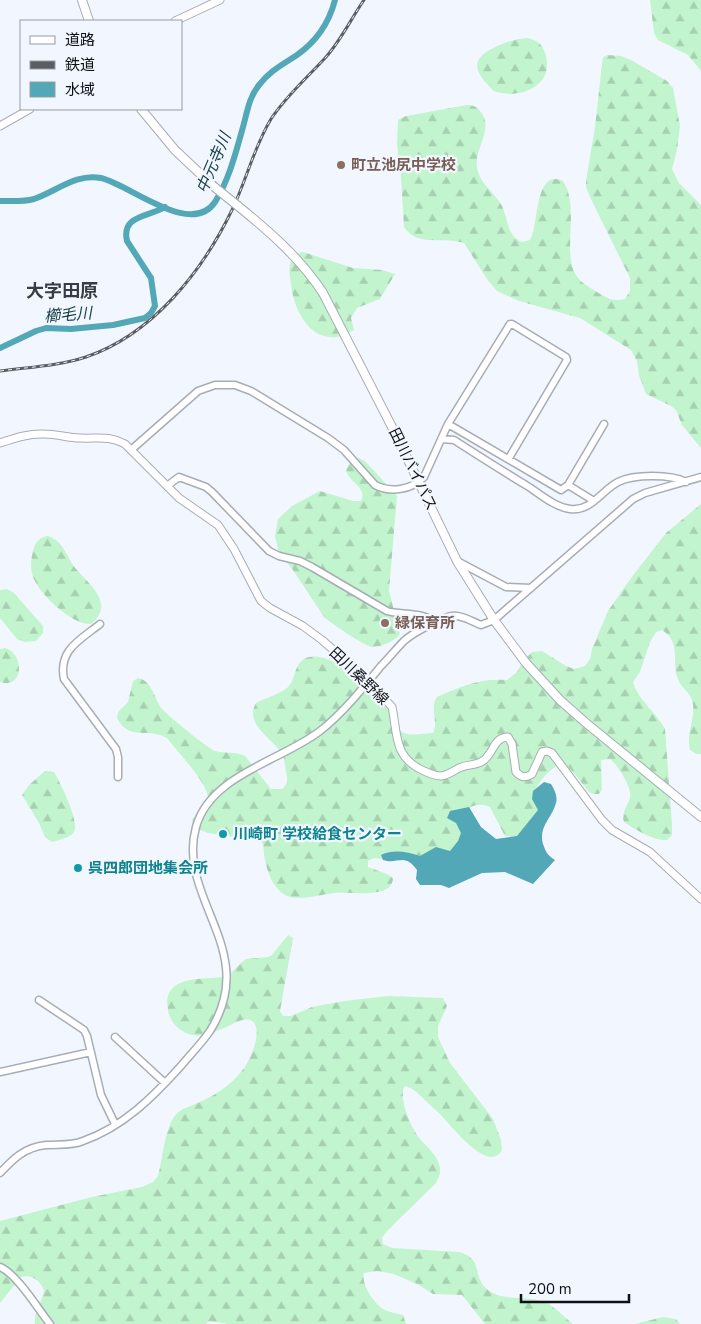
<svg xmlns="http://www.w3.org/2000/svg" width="701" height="1324" font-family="'Nunito Sans','Noto Sans JP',sans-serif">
<defs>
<pattern id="forest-firs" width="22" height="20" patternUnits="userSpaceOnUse" patternTransform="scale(1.25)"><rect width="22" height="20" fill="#c2f4ce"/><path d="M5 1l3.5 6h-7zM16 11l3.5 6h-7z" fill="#a6d0b0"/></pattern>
</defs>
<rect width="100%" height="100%" fill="#f2f7ff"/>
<path fill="url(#forest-firs)" d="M650 0H701V71L688 55 658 40 654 33Z
M528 38C539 41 543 45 546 56 554 87 518 100 494 91 477 75 467 61 493 48 504 42 516 39 528 38Z
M608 55 621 56 631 60 667 81 673 88 680 126 677 150 672 169 679 183 701 205V448L682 425 676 410 671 406 646 394 639 375 637 361 631 350 580 318 519 301 497 291 487 279 464 243C444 236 418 248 404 227L401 177 397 144 398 120 406 116 467 105C473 105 477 107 480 111 495 128 474 148 477 167 479 184 495 192 502 206 508 218 507 237 522 242L530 240C539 227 534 167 563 181 581 208 560 256 578 278 583 284 591 288 597 292 607 298 613 302 625 299L630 291V278L590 197 586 187V181L595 127 602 64 603 57Z
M303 252 353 268 382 270 395 274 380 299 357 308 351 318 354 330C348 333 343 337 336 337 308 340 293 307 291 284 290 277 288 268 291 261 293 256 298 253 303 252Z
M358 458 365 461 397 496 389 591 400 634C396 641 380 647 372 647 364 646 331 623 324 617L293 570 279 553 275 536 278 519 292 506 320 491 353 501H361C368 487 348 482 346 470L350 463Z
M701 504V754H697L690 750C686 734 695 720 693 705 692 692 681 689 678 679 671 661 682 643 662 630L656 632 650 642 640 672 633 682C638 700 656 712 665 729L672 824V835L667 840C653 841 635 829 624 822 621 813 627 807 630 798 633 789 618 765 610 759L601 760 602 789 599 794H593L589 792C585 787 569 765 563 764 554 763 535 785 535 793 535 800 539 809 541 816L535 829 516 837 505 836 490 807C483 804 476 804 469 808L470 819 453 850 408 861 374 858 368 861V867L387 874 393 878C393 885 388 889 382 891 368 895 350 892 335 893 322 894 297 902 285 895 273 888 267 872 265 859 263 853 265 846 261 841L208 833 193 827 192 819C198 813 206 810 208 801 211 785 176 751 167 738 149 727 129 742 117 718L118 712 128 702 133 681 138 678C153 681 154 700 163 710 171 718 206 747 215 751 225 754 235 751 245 756L271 789H282C288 784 288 779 286 772 285 767 285 761 283 756 275 739 243 725 256 703 265 698 278 695 287 688 296 681 293 666 304 659 330 645 377 694 391 713 395 719 396 728 402 732 411 737 424 733 433 733 439 722 429 707 437 697 462 686 479 678 507 680L517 672 523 661 532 652 542 651 566 666 574 669 585 666 590 659 592 649 608 611 631 578 666 533Z
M48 536C64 541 67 558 76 569 89 584 116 604 91 624 72 625 40 595 33 577 30 568 31 559 33 551 35 542 40 537 48 536Z
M7 589 14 593 43 626V633L36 641 25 642 17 639 0 618V590Z
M5 648C25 653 24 690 0 682V649Z
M45 771 54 772C60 782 80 822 74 832 70 838 59 840 52 842L45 837 39 823 22 795 29 785Z
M288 935 293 938 280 1011 283 1016H291L312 1007 344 1001 388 996 443 998 447 1006 438 1026V1037L450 1063 493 1119 501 1140 502 1150C488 1175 450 1124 440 1114 431 1106 423 1098 414 1090L406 1086 404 1087C399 1101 411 1127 420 1139 427 1147 439 1157 440 1168 441 1174 438 1179 436 1183L387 1231 382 1238 383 1244 392 1248 459 1252C485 1259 471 1277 488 1290 504 1302 527 1295 545 1302 555 1307 564 1317 573 1324H485L462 1295 433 1294 419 1285 394 1274 377 1271 364 1273C361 1284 373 1302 383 1309 388 1312 396 1313 403 1315L406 1324H228L209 1321 206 1324H35C33 1312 43 1302 44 1290 40 1281 32 1274 21 1277L0 1303V1221L92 1197 142 1187 153 1182 158 1176C163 1159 164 1132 174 1117 179 1109 191 1106 200 1102 225 1091 248 1072 255 1044 257 1035 259 1024 250 1020 240 1014 209 1044 186 1033 176 1028 170 1021 168 1010 161 972 208 981 228 976L241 963 246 959 268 957 272 955Z
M663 1317 676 1319 680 1324H635Z"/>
<path fill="#53a8b8" d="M544 782 551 784C554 789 558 796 556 803 552 818 538 827 543 844 546 852 547 855 555 860L533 884 505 872 482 873 449 888 441 885H420L416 879 417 870C404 852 398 865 383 860L381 855C394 849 407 852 420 856L436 847 450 851 458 841 461 833 456 823 447 818 450 811 469 807 481 827 496 839 517 836 538 810 532 799 533 791Z"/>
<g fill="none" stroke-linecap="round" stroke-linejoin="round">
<path stroke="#53a8b8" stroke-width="6" d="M0 201C11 201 23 202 34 199 57 191 76 173 101 178 129 184 191 238 215 202 229 180 236 152 243 127 247 113 249 97 259 85 271 70 282 65 297 55 317 41 329 23 335 0
M0 348 36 331 46 328 71 329 113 325 145 318 151 313 155 306 151 278 127 241C121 215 149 217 165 207"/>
<g stroke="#a7adb6" stroke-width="9">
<path id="secondary" d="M448 424 561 490 568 485 604 424
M442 439 454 440C479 456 504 472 529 487 541 495 555 507 570 509 591 512 602 490 618 482 634 474 671 474 686 482
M131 450 198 391 215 385H235L251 391 328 438 344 450 375 485C390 493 412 490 424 477L448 424 510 324H512L566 357 567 360 509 458
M568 485 594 501
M167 486 179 477 206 487 212 492 269 551 279 556 300 561 312 567 387 611C400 615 426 612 435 623
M457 561 506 587 531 588
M100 624C80 640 58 650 64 679L116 749 118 757V777
M39 1000 84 1030 87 1036 101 1095 115 1124
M115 1037 165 1083
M0 1072 91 1052
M0 1173C13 1159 25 1147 46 1145 59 1144 71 1146 83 1141 123 1127 153 1097 180 1067 190 1055 201 1044 210 1031 261 950 176 899 196 827 210 775 281 761 320 731 342 714 363 688 381 666 389 658 396 649 404 641 415 631 431 624 445 618 457 612 469 620 481 625L494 620 633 499 645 493 701 477
M0 1267C17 1274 38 1309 50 1324"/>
</g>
<g stroke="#a7adb6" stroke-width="9">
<path id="primary" d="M175 21 220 0
M0 126 30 109
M0 443C15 438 30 433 45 434 57 434 68 438 80 438 98 439 108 435 125 444L179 498 218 525 234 549 261 601 270 608 303 626 322 640 369 681 392 707C398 735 393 757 424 771 442 779 443 777 459 768 467 764 477 766 484 760 494 752 494 737 508 737L512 744 516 772C522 778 525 778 532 774L542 752 547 751 552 753 602 820 612 830 650 852 701 899"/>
</g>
<g stroke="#a7adb6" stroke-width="10">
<path id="highway" d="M82 0 89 21
M141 109 175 150 212 185
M238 206C270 232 300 258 323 293L393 429 457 561 494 620 526 663 560 700 586 723 701 817"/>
</g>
<use href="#secondary" stroke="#fff" stroke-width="6"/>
<use href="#primary" stroke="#fff" stroke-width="7"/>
<use href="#highway" stroke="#fff" stroke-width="8"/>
<g stroke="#5a5d62" stroke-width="3">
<path id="rail" d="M0 371C29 367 58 366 86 357 153 334 202 272 232 210 246 181 254 147 271 119 286 96 307 78 326 57 341 40 351 19 364 0"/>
</g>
<use href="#rail" stroke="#f2f7ff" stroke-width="1" stroke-dasharray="4" stroke-linecap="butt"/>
<g stroke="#a7adb6" stroke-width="10" stroke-linecap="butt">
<path id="highway-bridge" d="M212 185 238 206"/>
</g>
<use href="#highway-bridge" stroke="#fff" stroke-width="8"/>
</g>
<g fill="#8d6e63" stroke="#f2f7ff" stroke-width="2">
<circle cx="341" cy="165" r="5"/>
<circle cx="385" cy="623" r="5"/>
</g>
<g fill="#0f9aa8" stroke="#f2f7ff" stroke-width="2">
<circle cx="223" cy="834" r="5"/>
<circle cx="78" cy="868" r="5"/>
</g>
<g text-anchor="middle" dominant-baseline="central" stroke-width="4.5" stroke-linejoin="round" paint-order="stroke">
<g font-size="15" font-weight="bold" fill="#785e54" stroke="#f2f7ff" text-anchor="start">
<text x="351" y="165">町立池尻中学校</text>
<text x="395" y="623">緑保育所</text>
</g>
<g font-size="15" fill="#0f1114" stroke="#f2f7ff">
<text transform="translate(413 469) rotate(64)">田川バイパス</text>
<text transform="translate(359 676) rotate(44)">田川桑野線</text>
</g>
<g font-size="15" font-weight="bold" fill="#0d838f" stroke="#f2f7ff" text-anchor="start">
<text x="233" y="834">川崎町 学校給食センター</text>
<text x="88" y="868">呉四郎団地集会所</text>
</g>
<g font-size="16" font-style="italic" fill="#194148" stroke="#f2f7ff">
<text transform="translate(214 163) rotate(-67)">中元寺川</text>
<text transform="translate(68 315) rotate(-4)">櫛毛川</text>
</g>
<g font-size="18" font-weight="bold" fill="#383d44" stroke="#f2f7ff">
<text x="62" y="291">大字田原</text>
</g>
</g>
<rect x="20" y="20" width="162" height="90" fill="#f2f7ff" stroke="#979ba1"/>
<rect x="30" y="36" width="25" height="8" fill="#ffffff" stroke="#979ba1"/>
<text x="65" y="45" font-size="15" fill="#0f1114">道路</text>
<rect x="30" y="61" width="25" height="8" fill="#5a5d62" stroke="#979ba1"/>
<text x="65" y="70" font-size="15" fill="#0f1114">鉄道</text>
<rect x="30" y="82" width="25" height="15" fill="#53a8b8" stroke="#979ba1"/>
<text x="65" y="95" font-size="15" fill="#0f1114">水域</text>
<path d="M521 1294v8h108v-8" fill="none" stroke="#0f1114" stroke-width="2.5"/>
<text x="528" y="1294" font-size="15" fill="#0f1114" stroke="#f2f7ff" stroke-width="4" paint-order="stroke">200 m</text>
</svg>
